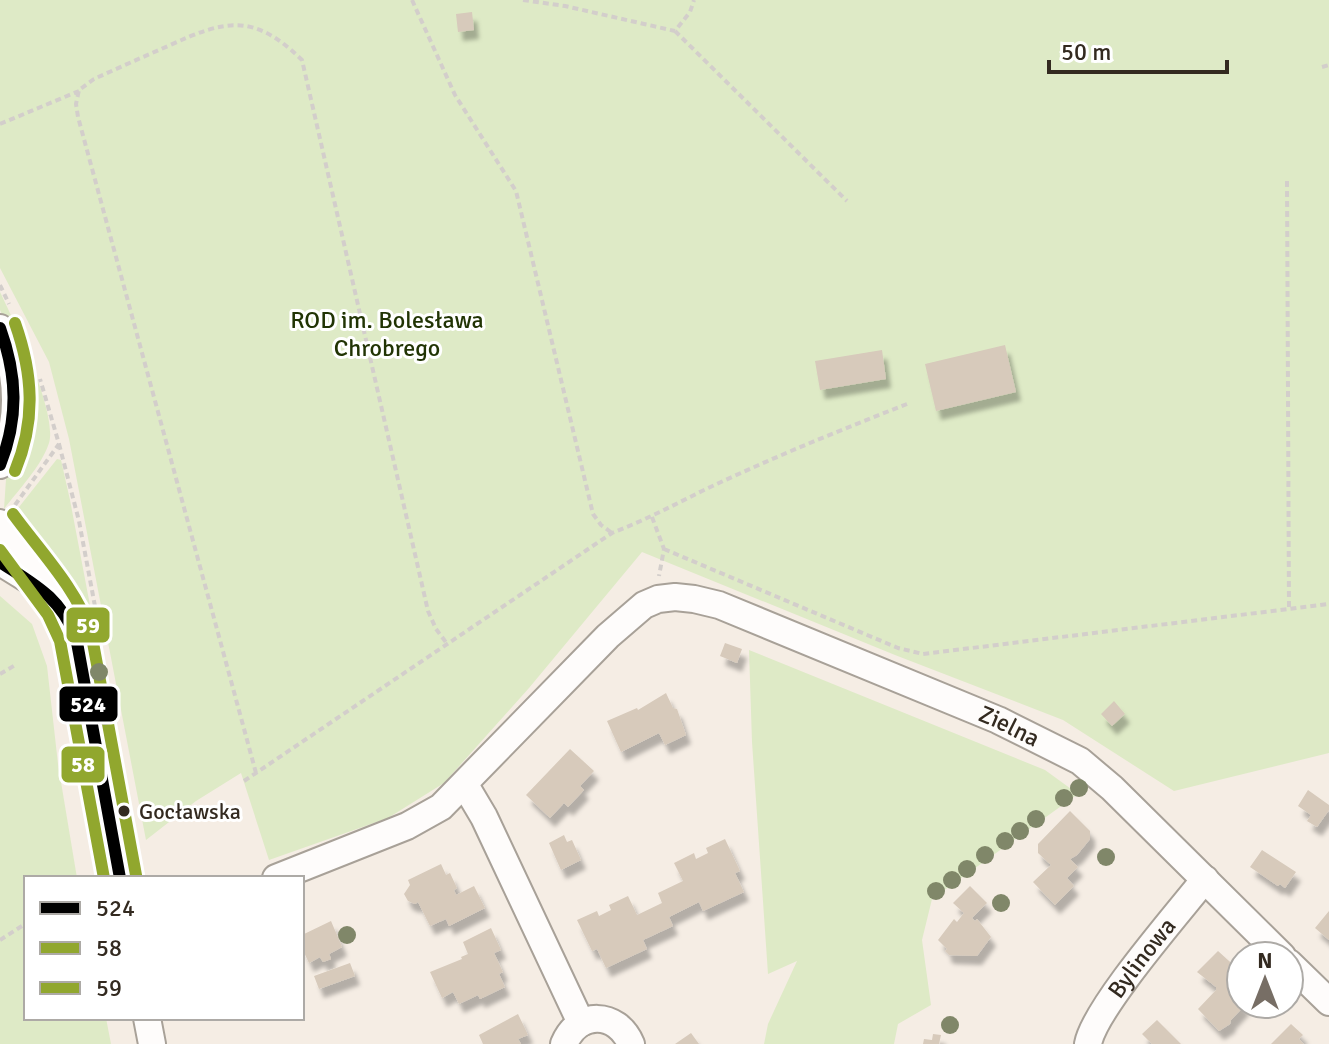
<svg xmlns="http://www.w3.org/2000/svg" width="1329" height="1044" font-family="Signika,sans-serif">
<defs>
<filter id="shadow"><feDropShadow dx="5" dy="9" stdDeviation="2" flood-color="#0004"/></filter>
</defs>
<rect width="100%" height="100%" fill="#f5ede4"/>
<path fill="#deeac6" d="M0 0H1329V753L1174 791 1063 720 895 655 642 552 529 688 444 783 388 818 269 860 241 773 196 801 146 840 69 439 49 362 0 268Z
M0 292C14 321 58 414 49 443 41 467 19 489 4 509L15 344 0 310Z
M57 459 61 460 70 500 119 758C97 713 101 660 82 614 68 582 31 548 8 521Z
M0 596 32 624 47 666 58 764 77 878H26V1018H106L111 1044H0Z
M749 650 1045 770 1078 794 932 899 922 940 931 1005 898 1024 894 1044H764L768 1024 797 961 768 974 752 742Z"/>
<path fill="#d7cabb" filter="url(#shadow)" d="M472 12 474 30 458 32 456 14Z
M1005 345 1016 392 936 411 925 364Z
M882 350 886 379 820 390 815 361Z
M725 643 742 649 737 663 720 656Z
M666 693 673 708 677 709 686 735 665 745 659 733 621 752 607 721 637 708 638 710Z
M1114 701 1125 714 1112 726 1101 714Z
M570 749 594 771 580 786 584 790 568 807 564 803 550 818 526 795Z
M1308 790 1329 805V810L1317 827 1307 821 1311 815 1298 806Z
M1070 811 1090 831V839L1077 855 1070 859 1078 867 1067 878 1074 886 1055 905 1033 882 1051 865 1038 853V844Z
M564 835 567 842 572 840 581 860 561 870 549 843Z
M725 839 740 871 735 873 744 892 703 911 699 902 669 917 673 926 643 940 647 949 606 968 597 949 592 951 577 920 597 911 599 916 611 910 609 905 628 896 637 915 662 903 658 893 683 881 674 863 694 853 696 859 708 853 706 848Z
M1262 850 1296 872 1285 888 1280 884 1278 886 1250 867Z
M441 864 446 875 450 873 457 888 454 890 456 895 474 886 485 908 449 926 446 919 430 926 418 902 415 904 408 901 404 894 410 885 408 880Z
M970 886 987 903 972 918 975 921 977 919 991 937 977 956 949 955 945 951 947 949 938 940 954 919 957 922 964 913 953 903Z
M1329 911V940L1315 928Z
M331 921 342 947 329 954 331 959 323 962 320 957 309 963 302 948V935Z
M491 928 501 950 494 953 503 972 499 974 505 987 480 999 478 995 459 1004 453 992 442 998 430 972 462 959 461 957 468 954 463 942Z
M1218 951 1239 970 1241 1004H1246L1231 1020 1230 1024 1219 1031 1198 1009 1216 990V987L1197 972Z
M350 963 355 976 319 989 314 976Z
M518 1014 528 1035 518 1039 521 1044H483L479 1035Z
M1157 1020 1181 1044H1152L1142 1034Z
M1291 1024 1303 1035 1299 1039 1304 1044H1271Z
M691 1033 699 1044H675Z
M933 1034 941 1035 939 1044H923L924 1039 932 1040Z"/>
<g fill="none" stroke-linecap="round" stroke-linejoin="round">
<g stroke="#a8a198" stroke-width="30">
<g id="minor">
<path d="M0 328C18 373 22 420 0 465"/>
<path d="M0 523 61 606 70 620 76 637 120 878"/>
<path d="M0 562 39 586"/>
<path d="M465 785 484 817 581 1023"/>
<path id="s1" d="M276 878 407 826 441 807 608 636 644 605 658 599 675 597 694 599 719 605 998 720 1080 761 1112 788 1282 956"/>
<path d="M1289 963 1329 1002"/>
<path d="M147 1018 152 1044"/>
<path d="M564 1044C578 1010 617 1011 631 1044"/>
<path id="s2" d="M1088 1044C1094 1009 1179 912 1205 879"/>
</g>
</g>
<path stroke="#d3cecb" stroke-width="4" stroke-dasharray="6 4" stroke-linecap="butt" d="M412 0 455 95 516 191 593 514 601 525 612 533
M523 0 565 6 675 31 690 12 694 0
M675 31 847 201
M1322 67 1329 65
M0 124 79 91
M1287 181 1289 608
M0 285 9 304
M59 444 79 521 97 617
M15 505 59 444 40 379
M652 517 664 549 659 576
M664 549 898 648 923 654 1329 604
M0 674 17 664
M256 773 78 117 76 104 79 90 94 79C118 68 143 57 168 46 225 20 253 12 302 60L428 611 436 629 448 645
M244 781 612 533C643 521 672 506 702 491 769 459 838 431 907 404
M0 940 22 926"/>
<use href="#minor" stroke="#fefcfb" stroke-width="26"/>
<g stroke="#fff" stroke-width="18">
<path id="bus-1" d="M0 328C17 375 19 418 0 465
M0 562C35 585 59 596 76 637L120 878"/>
</g>
<g stroke="#fff" stroke-width="18">
<path id="bus-2" d="M0 550 48 615 60 641 104 878"/>
</g>
<g stroke="#fff" stroke-width="18">
<path id="bus-3" d="M15 471C36 421 33 374 15 323
M13 514C40 551 76 588 91 632L136 875"/>
</g>
<use href="#bus-1" stroke="#000" stroke-width="12"/>
<use href="#bus-2" stroke="#91a72e" stroke-width="12"/>
<use href="#bus-3" stroke="#91a72e" stroke-width="12"/>
</g>
<g fill="#808769">
<circle cx="99" cy="672" r="9"/>
<circle cx="105" cy="716" r="9"/>
<circle cx="1079" cy="788" r="9"/>
<circle cx="1064" cy="798" r="9"/>
<circle cx="1036" cy="819" r="9"/>
<circle cx="1020" cy="831" r="9"/>
<circle cx="1005" cy="841" r="9"/>
<circle cx="985" cy="855" r="9"/>
<circle cx="1106" cy="857" r="9"/>
<circle cx="967" cy="869" r="9"/>
<circle cx="952" cy="880" r="9"/>
<circle cx="936" cy="891" r="9"/>
<circle cx="1001" cy="903" r="9"/>
<circle cx="347" cy="935" r="9"/>
<circle cx="950" cy="1025" r="9"/>
</g>
<circle fill="#332a20" stroke="#fff" stroke-width="3" cx="124" cy="811" r="7"/>
<g text-anchor="middle" dominant-baseline="central" stroke-width="6" stroke-linejoin="round" paint-order="stroke">
<g font-size="22" fill="#332a20" stroke="#fff" text-anchor="start">
<text x="139" y="811">Gocławska</text>
</g>
<g font-size="24" fill="#213404" stroke="#fff">
<text x="387" y="320">ROD im. Bolesława<tspan x="387" dy="28">Chrobrego</tspan></text>
</g>
<g font-size="24" fill="#332a20" stroke="#fff">
<text stroke="none"><textPath href="#s1" startOffset="858">Zielna</textPath></text>
<text stroke="none"><textPath href="#s2" startOffset="102">Bylinowa</textPath></text>
</g>
</g>
<g stroke="#fff" stroke-width="3">
<rect x="65" y="606" width="46" height="38" rx="8" fill="#91a72e"/>
<rect x="58" y="685" width="61" height="38" rx="8" fill="#000"/>
<rect x="60" y="745" width="46" height="39" rx="8" fill="#91a72e"/>
</g>
<g font-size="22" text-anchor="middle" font-weight="bold" fill="#fff">
<text x="88" y="633">59</text>
<text x="88" y="712">524</text>
<text x="83" y="772">58</text>
</g>
<rect x="24" y="876" width="280" height="144" fill="#ffffff" stroke="#adaaa6" stroke-width="2"/>
<rect x="40" y="902" width="40" height="12" fill="#000000" stroke="#adaaa6" stroke-width="2"/>
<text x="96" y="916" font-size="24" fill="#332a20">524</text>
<rect x="40" y="942" width="40" height="12" fill="#91a72e" stroke="#adaaa6" stroke-width="2"/>
<text x="96" y="956" font-size="24" fill="#332a20">58</text>
<rect x="40" y="982" width="40" height="12" fill="#91a72e" stroke="#adaaa6" stroke-width="2"/>
<text x="96" y="996" font-size="24" fill="#332a20">59</text>
<g transform="translate(1265 980)"><circle r="38" fill="#ffffff" stroke="#adaaa6" stroke-width="2"/>
<path d="M0-6L14 30L0 20L-14 30Z" fill="#776e65"/>
<text y="-12" font-size="22" font-weight="bold" text-anchor="middle" fill="#332a20">N</text>
</g>
<path d="M1049 60v12h178v-12" fill="none" stroke="#332a20" stroke-width="4"/>
<text x="1061" y="60" font-size="24" fill="#332a20" stroke="#ffffff" stroke-width="6" paint-order="stroke">50 m</text>
</svg>
